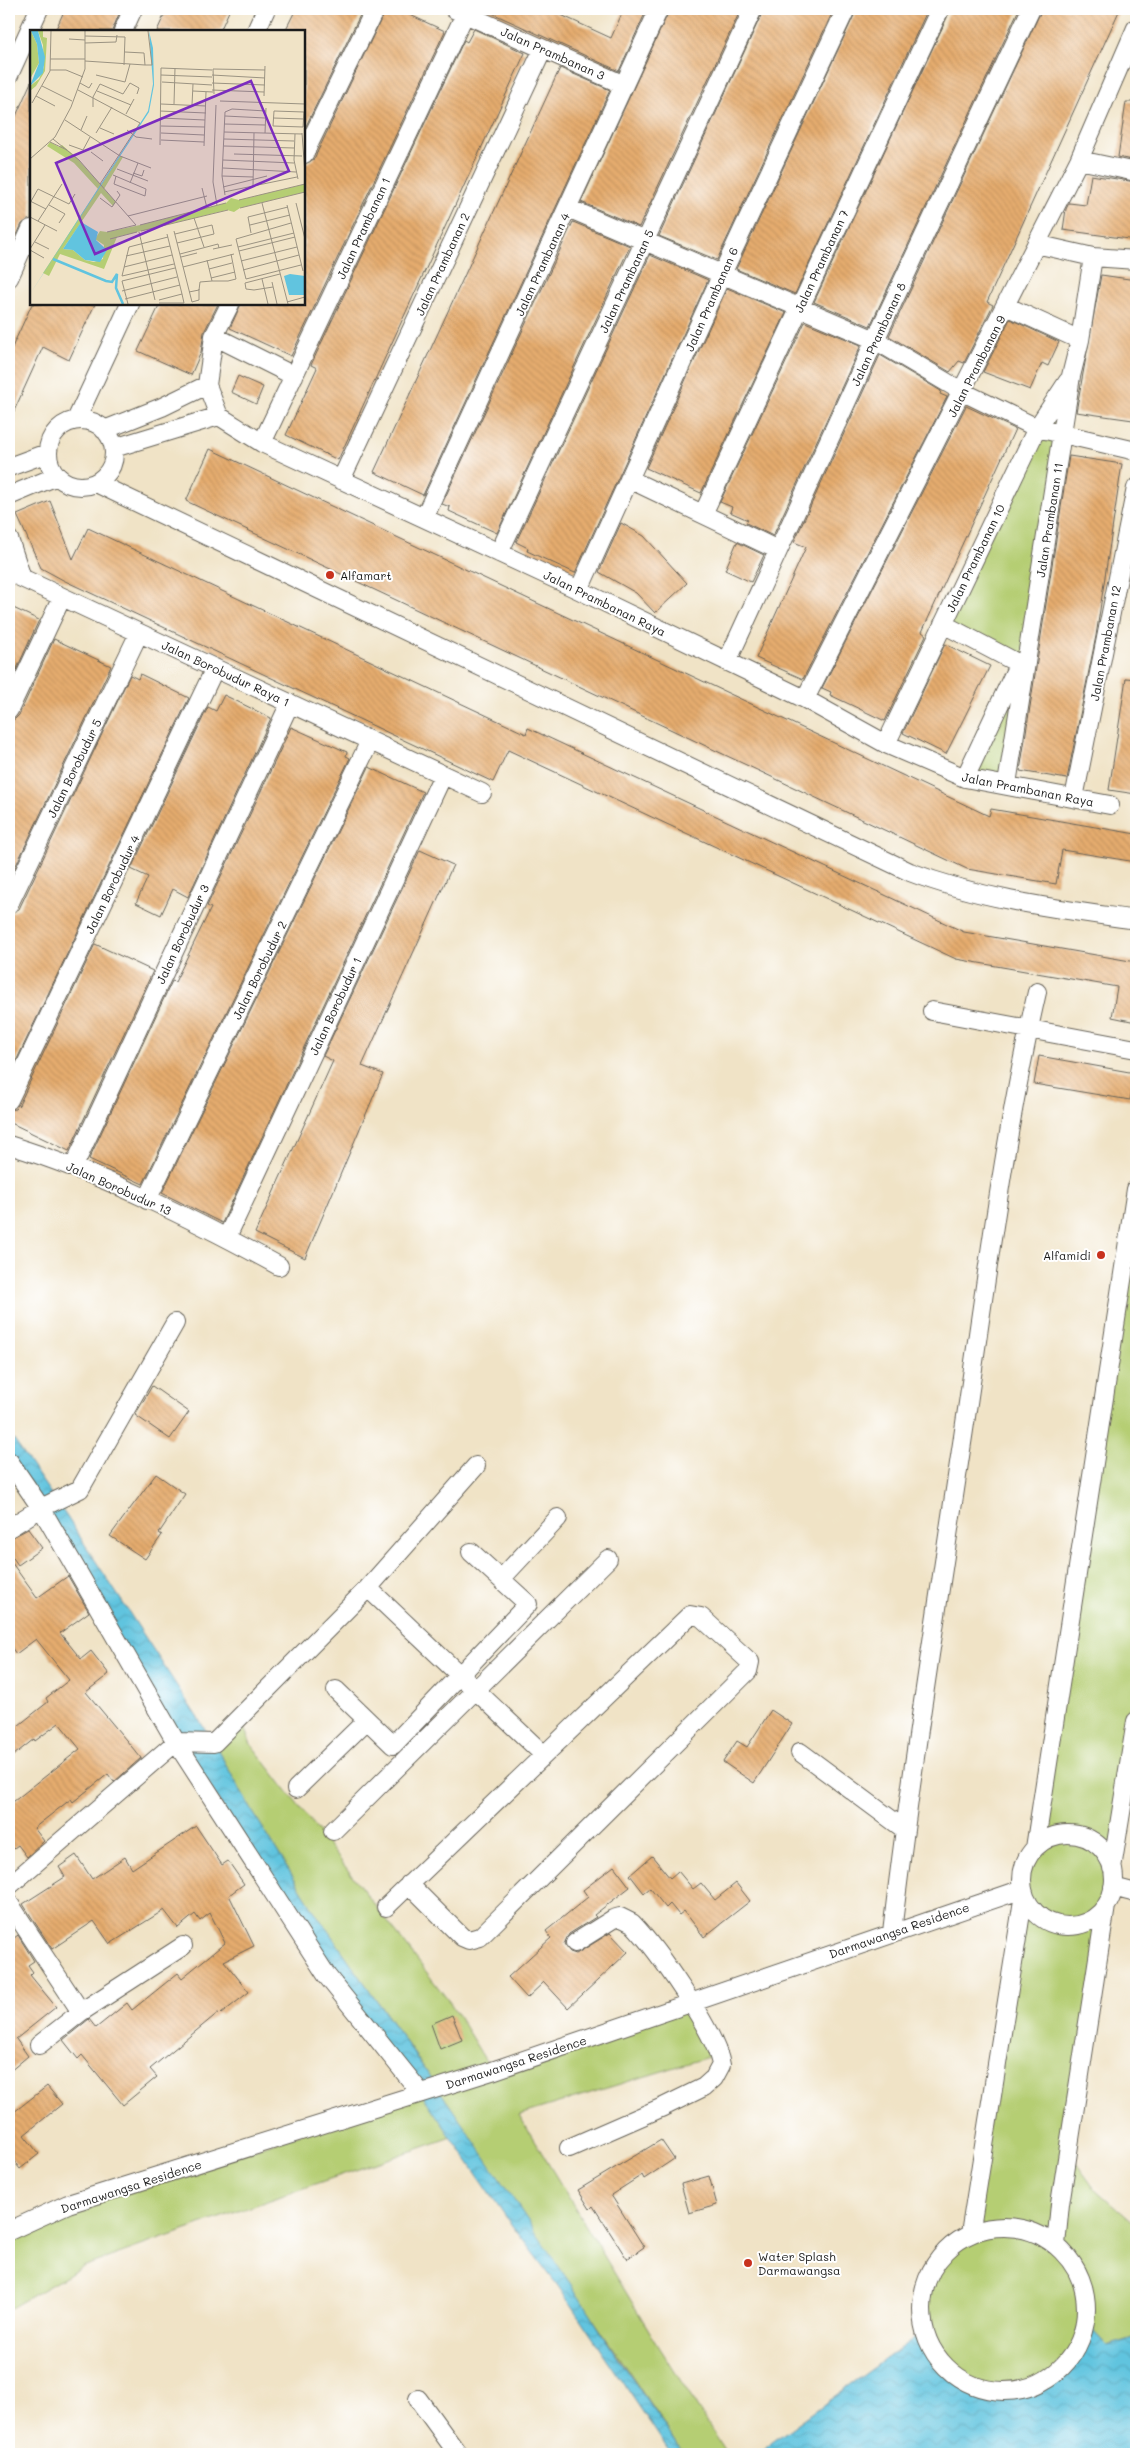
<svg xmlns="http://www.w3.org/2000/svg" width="1145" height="2463" font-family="Mali,sans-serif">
<defs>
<pattern id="water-waves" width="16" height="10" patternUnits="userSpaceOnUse" patternTransform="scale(1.25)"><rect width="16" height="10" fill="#61c4df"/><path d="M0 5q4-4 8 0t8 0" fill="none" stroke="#54a8bf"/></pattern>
<pattern id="building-back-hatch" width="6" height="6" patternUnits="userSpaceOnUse" patternTransform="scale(1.25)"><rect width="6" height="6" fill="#e5ac6e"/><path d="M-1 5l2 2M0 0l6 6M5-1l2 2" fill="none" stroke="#c4935f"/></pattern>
</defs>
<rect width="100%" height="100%" fill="#fff"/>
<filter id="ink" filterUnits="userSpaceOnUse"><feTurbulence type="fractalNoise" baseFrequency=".02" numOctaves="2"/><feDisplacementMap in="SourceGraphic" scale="10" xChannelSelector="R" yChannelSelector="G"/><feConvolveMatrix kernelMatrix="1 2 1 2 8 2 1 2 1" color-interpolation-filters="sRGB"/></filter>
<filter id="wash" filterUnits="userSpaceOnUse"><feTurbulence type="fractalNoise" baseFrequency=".0096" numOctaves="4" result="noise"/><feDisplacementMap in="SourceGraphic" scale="20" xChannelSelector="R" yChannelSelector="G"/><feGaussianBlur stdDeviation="1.12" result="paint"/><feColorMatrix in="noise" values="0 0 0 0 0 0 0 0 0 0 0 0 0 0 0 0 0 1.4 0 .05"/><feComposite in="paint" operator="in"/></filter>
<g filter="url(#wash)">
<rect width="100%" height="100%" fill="#f0e3c6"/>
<path fill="#b5ce73" stroke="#687548" d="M1071 376 1007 784 965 778 1018 665 943 624Z
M1136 1189V1721L1111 1867 1113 1887 1106 1906 1068 2152 1094 2188 1136 2225V2337L1108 2346 1085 2321C1078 2349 1063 2373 1035 2384 942 2422 873 2292 970 2234L1023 1889C1023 1872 1025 1862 1035 1848Z
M240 1719 251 1744 451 2004 492 2071 689 2005 718 2054 519 2115 653 2337 727 2454H684L467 2132 312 2185 82 2267 9 2309V2231L438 2088 317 1915 249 1806 214 1743Z"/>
<path fill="url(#water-waves)" stroke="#3e707e" d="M9 1433 67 1517 214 1743 249 1806 317 1915 449 2104 574 2289 617 2357 684 2454H671L558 2286 513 2227 421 2093 327 1976 9 1461Z
M1085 2321 1108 2346 1136 2337V2454H756L925 2330C957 2415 1062 2408 1085 2321Z"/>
<g id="blocks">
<path fill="url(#building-back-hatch)" d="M65 9H121L112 31H55Z
M167 9H230L220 31H157Z
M296 9H363L304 130V31H285Z
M386 9H397L445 31 291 356 230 328 241 304H304V164L314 159Z
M483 9H548L611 38 624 9H647L619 71Z
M670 9H741L639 227 581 202Z
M764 9H834L717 260 659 236Z
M857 9H928L795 294 736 269Z
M951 9H1019L870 326 814 302Z
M1042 9H1120L987 302 993 305 964 363 959 361 950 372 889 336Z
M474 29 525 53 338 460 286 435 317 368 311 365 464 40 467 42Z
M560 68 610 90 423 495 374 472Z
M31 82V219L22 224 9 253V132Z
M1126 102H1136V161L1118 157Z
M1091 175 1136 182V240L1063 230 1066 209 1069 203 1086 205Z
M573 222 630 246 497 533 449 511 450 507 442 504Z
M650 255 708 280 575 573 527 551 528 548 516 542Z
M1101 275 1136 280V397L1133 420 1076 412Z
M727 288 786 313 701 493 646 468Z
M32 304H95L69 360 43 347 9 422V354Z
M160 304H218L204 332 201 352 191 375 138 351Z
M1010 319 1059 342 1048 366 1042 363 1030 390 983 372Z
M805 322 861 345 773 536 746 523 748 520 730 512 732 507 720 502Z
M880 355 941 391 940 394 947 397 803 679 756 658 806 547 794 542Z
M238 376 263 387 256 404 231 392Z
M966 406 1015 429 922 632 926 635 885 721 830 695 831 692 822 688Z
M210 449 989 816 991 809 1136 834V862L1062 850 1056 884 967 869 186 501Z
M1069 456 1122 464 1096 636 1067 779 1020 771Z
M50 501 73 559 88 528 526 734 528 728 964 932 1136 962V1022L1112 1017 1117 987 956 959 508 750 493 782 63 580 41 568 17 515Z
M621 523 644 536 687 583 655 613 636 593 599 572Z
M737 542 764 555 751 582 725 570Z
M9 606 39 620 9 686Z
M54 639 111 666 9 880V720L15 719 19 715Z
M945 644 990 666 946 754 903 733Z
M140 674 189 698 9 1076V914L19 909 130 675 138 679Z
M1126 678 1136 679V794L1109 790Z
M224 695 271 718 188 897 173 889 161 915 136 903 148 877 131 869 208 707 216 711Z
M291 727 347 752 346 756 350 758 143 1184 89 1159 172 981 175 982 211 908 207 906Z
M369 767 423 792 222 1223 162 1193Z
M420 850 453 865 362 1066 383 1074 305 1258 255 1233 333 1061 323 1056Z
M95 944 153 971 69 1151 9 1122V1110L15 1109 19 1105Z
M1039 1056 1135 1073 1130 1100 1034 1084Z
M152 1386 189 1412 170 1439 135 1415Z
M156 1474 185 1494 159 1533 162 1535 145 1559 110 1536Z
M28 1529 42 1548 18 1565 9 1552V1539Z
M9 1559 37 1598 68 1576 89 1612 60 1633 81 1659 91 1651 109 1674 86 1692 141 1758 114 1782 108 1774 73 1802 71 1799 34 1828 44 1841 27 1857 18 1845 9 1852V1805L80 1749 59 1723 35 1741 34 1739 9 1759V1733L48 1702 46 1698 69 1680 36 1639 16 1654 9 1644Z
M771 1710 792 1724 754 1783 723 1762 737 1741 747 1747Z
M196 1826 222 1865 228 1861 244 1884 229 1895 254 1946 224 1961 249 1992 221 2014 219 2012 150 2069 157 2077 123 2105 82 2055 78 2059 63 2040 89 2019 96 2028 127 2003 132 2010 178 1973 182 1978 225 1943 210 1913 200 1921 195 1914 178 1928 164 1910 110 1944 94 1921 52 1949 23 1904 65 1877 59 1867 76 1855 92 1879 125 1857 132 1869Z
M652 1856 670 1878 678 1871 693 1889 701 1883 715 1900 736 1883 750 1901 704 1937 684 1911 679 1915 670 1904 666 1908 650 1888 644 1893 630 1875Z
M614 1866 630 1887 594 1915 596 1917 569 1934 564 1944 570 1952 576 1954 610 1933 628 1952 568 2008 544 1982 527 1998 508 1977 551 1938 546 1931 588 1897 583 1890Z
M18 1935 34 1961 28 1965 33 1972 30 1975 56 2007 16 2039 28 2056 9 2072V1942Z
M452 2015 462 2040 440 2049 431 2024Z
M47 2086 62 2104 24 2135 39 2154 20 2169 9 2155V2116Z
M661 2140 674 2159 644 2179 642 2175 611 2195 644 2247 627 2259 593 2206 590 2209 578 2190Z
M709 2176 717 2205 689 2213 681 2184Z"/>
</g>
</g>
<g filter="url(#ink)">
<use href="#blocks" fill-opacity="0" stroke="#666258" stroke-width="1"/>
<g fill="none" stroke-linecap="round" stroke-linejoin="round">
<g stroke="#666258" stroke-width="20">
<path id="street" d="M454 9 624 85
M123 31 133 9
M256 31 266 9
M9 75 39 9
M304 154 375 9
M1079 160 1136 172
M568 208 875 340 963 392 1037 428 1136 451
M1036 244 1093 257 1136 260
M9 278 31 229
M230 304 214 336 207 385 219 416 262 443 579 590 805 699 886 744 965 778 1110 805
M1006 306 1080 340
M214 336 294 376
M48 453a33 33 0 1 1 66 0a33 33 0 1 1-66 0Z
M76 420 130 304
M104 430 162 407 207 385
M262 443 465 14
M114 448 219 416
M9 467 47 453
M629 479 778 550
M341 480 543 49
M96 483 910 872C983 900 1060 909 1136 920
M9 496 57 476
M703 514 940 9
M424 518 659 9
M9 539 22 578
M499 553 753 9
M9 572 482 793
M579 590 722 274 846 9
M943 624 1025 667
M727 662 875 340 1031 9
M805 699 1079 160 1136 28
M9 710 62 597
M886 744 1037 428 1068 381
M965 778 1018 665
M1007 784 1071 376 1080 340 1093 257
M1074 798 1136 488
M9 904 139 633
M932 1011 1136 1049
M9 1100 215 668
M9 1145C103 1174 193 1219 279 1266
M74 1166 290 703
M147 1200 370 741
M227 1237 443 775
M9 1461 41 1508 176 1742 327 1976 421 2093
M9 1528 41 1508 80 1489 175 1323
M501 1579 558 1518
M368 1588 544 1755
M336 1690 393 1745 528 1604 471 1552
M800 1752 904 1829
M296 1789 367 1720
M333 1831 608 1559
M1022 1880a46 46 0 1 1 92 0a46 46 0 1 1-92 0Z
M1035 1848 1136 1189
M1112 1868 1136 1721
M9 1886 176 1742 214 1743 368 1588 476 1466
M1113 1887 1136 1893
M9 1903 81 2012
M386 1907 690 1615 701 1617 750 1662 748 1671 480 1937 469 1940 462 1937 409 1884
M892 1932C912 1764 939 1597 964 1430 986 1283 1004 1136 1037 992
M39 2045 81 2012 183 1946
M569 2148 663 2107 704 2087 714 2078 721 2065C716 2032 656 1948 632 1923L620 1917 613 1919 575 1943
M922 2309a82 82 0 1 1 164 0a82 82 0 1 1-164 0Z
M9 2231 68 2204 492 2071 1023 1889
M970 2234 1024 1894
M1056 2245 1060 2204 1106 1906
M418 2399 458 2454"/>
</g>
<use href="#street" stroke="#fff" stroke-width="18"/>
</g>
</g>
<g fill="#c8321e" stroke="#fff" stroke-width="2">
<circle cx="330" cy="575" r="5"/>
<circle cx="1101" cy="1255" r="5"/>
<circle cx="748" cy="2263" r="5"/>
</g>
<g text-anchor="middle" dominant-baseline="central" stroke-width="4" stroke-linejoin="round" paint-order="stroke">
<g font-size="12" fill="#1c1c1c" stroke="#fff">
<text transform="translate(553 53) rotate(24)">Jalan Prambanan 3</text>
<text transform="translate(363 228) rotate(-65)">Jalan Prambanan 1</text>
<text transform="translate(821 261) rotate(-65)">Jalan Prambanan 7</text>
<text transform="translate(442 264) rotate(-65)">Jalan Prambanan 2</text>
<text transform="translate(542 264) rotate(-65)">Jalan Prambanan 4</text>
<text transform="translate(626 281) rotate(-65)">Jalan Prambanan 5</text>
<text transform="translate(711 299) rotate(-66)">Jalan Prambanan 6</text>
<text transform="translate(878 334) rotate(-65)">Jalan Prambanan 8</text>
<text transform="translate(976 366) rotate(-63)">Jalan Prambanan 9</text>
<text transform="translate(1049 520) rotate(-81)">Jalan Prambanan 11</text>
<text transform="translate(975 558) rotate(-64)">Jalan Prambanan 10</text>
<text transform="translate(605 603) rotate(26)">Jalan Prambanan Raya</text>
<text transform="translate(1105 643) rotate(-79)">Jalan Prambanan 12</text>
<text transform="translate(226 673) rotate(25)">Jalan Borobudur Raya 1</text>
<text transform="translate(74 768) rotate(-64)">Jalan Borobudur 5</text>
<text transform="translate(1028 789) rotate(11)">Jalan Prambanan Raya</text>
<text transform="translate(112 884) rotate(-64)">Jalan Borobudur 4</text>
<text transform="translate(182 934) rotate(-65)">Jalan Borobudur 3</text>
<text transform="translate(259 970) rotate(-64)">Jalan Borobudur 2</text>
<text transform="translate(335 1006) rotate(-65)">Jalan Borobudur 1</text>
<text transform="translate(119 1188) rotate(24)">Jalan Borobudur 13</text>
<text transform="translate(899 1930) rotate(-19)">Darmawangsa Residence</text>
<text transform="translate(516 2062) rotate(-18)">Darmawangsa Residence</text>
<text transform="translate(131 2186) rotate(-18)">Darmawangsa Residence</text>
</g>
<g font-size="12" fill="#1c1c1c" stroke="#fff" text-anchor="start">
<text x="340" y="575">Alfamart</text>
<text x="1091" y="1255" text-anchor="end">Alfamidi</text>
<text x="758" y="2256">Water Splash<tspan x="758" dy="14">Darmawangsa</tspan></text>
</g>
</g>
<g transform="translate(30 30)">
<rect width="275" height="275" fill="#f0e3c6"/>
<path d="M1 1 7 14 9 33 0 49ZM8 1H13V7L17 8 15 41 6 56 0 61V56L9 49 14 37 13 15ZM20 112 29 117 32 115 46 127 71 155 90 126 93 127 74 159 86 172 83 176 71 163 33 219 43 220 55 230 64 232 73 229 74 215 65 209 70 201 77 202 110 195 196 173 201 168 209 170 275 154V162L210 178 204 182 197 180 87 207 74 239 30 224 19 246 13 243 68 159 44 133 17 116Z" fill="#b5ce73"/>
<path d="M1 1H8L15 27 13 43 0 56 9 33 7 14ZM119 1 123 18 124 55 119 82 0 264 118 81 123 54ZM51 192 68 202 66 210 77 220 70 232 55 230 43 220 33 219ZM260 244 275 246V265H259L254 246Z" fill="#61c4df"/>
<path fill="none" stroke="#61c4df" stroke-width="2.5" d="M23 229 76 251 82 252 87 244 86 258 93 274"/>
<path fill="none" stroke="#9b9382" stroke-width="1" d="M55 6 95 7 94 35M39 9 55 10M55 13 86 12 87 5M20 29H55M55 31 115 35 114 23 95 22M115 35H122L118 1M20 40H36L53 47M66 45 95 52 100 34M131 45 182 47M182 45 235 48M132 52 182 55M50 53 59 58 62 53M182 53 235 55M12 56 42 71M48 60 110 93 70 154M182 60 234 62M67 61 101 75M163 61 183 62M184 64 183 39 235 40M6 66 25 76M234 66 235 36M190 71 275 74M2 73 20 41 21 1M131 74 176 76M144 74 145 38M162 75 163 54M186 75 183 152 187 175M63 77V67L70 54 93 64 100 53 109 58 107 64M130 81 176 83M244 81 274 82 273 97 243 96ZM96 84 104 69M195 86 235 88M131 88 175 90M243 88 274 89M35 90 90 126 121 138M194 94 235 95M131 96 175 97M70 98 84 104M51 100 57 86M97 100 106 107 122 109M194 102 272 104M66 103 82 77M131 103 174 105M235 103 236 78M272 103 275 144M265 104 264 130 268 149M23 109 49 130 106 195M194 109 264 111M131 110 174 112M20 112 37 120M39 115 53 120 60 107M130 115 131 38 182 40M174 116 176 62M194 116 264 118M61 122 73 131M204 124 272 126M0 129 25 107 41 77 55 39V1M193 130 264 133M193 138 266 142M87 139 118 151M103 143 112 146 114 140M83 145 116 159 115 166 84 154 86 146M192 146 223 147M100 153 108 133M223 156 224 103M193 157 237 146M172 158 177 178M194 162 267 147M195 165 192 146 195 82 202 79 236 81M70 168 82 177 90 165 87 161M209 170 275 154M0 171 16 179M0 173 8 159 39 174 45 164M232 173 258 274M266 173 275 209M19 175 35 184 29 193M257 175 273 241M210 178 275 162M98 186 177 166M0 187 27 201M164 188 174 217M8 191 32 154M261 193 206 209 216 249 271 235M110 195 196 173M220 195 260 185M111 201 198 180M144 201 162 272 169 270V259M77 202 106 195M109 202 125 270M221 203 218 187 258 177M137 204 152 264M145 204 182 195 184 204 147 213M138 207 99 217 92 246 144 234M80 209 107 202M5 212 19 219M208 217 264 203M0 219 15 195M183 219 202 215M0 220 14 228M209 221 265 207M150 224 188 214 189 218M96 226 140 216M151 227 167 223M177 230 182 251H198L206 249 201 224M211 231 267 217M94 237 142 225M153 237 204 224M179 239 202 233M213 240 269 225M181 248 205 242M232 249 238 274M242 252 247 274M243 257 224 260 216 259 215 253 250 244M92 261 147 247M159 262 169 260 170 252 182 251M95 269 150 255M129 270 152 264 154 273H129M257 272 275 267M98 274 92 251 145 238"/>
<path fill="#7b2cbf" fill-opacity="0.15" stroke="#7b2cbf" stroke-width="2.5" d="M221 51 259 141 65 224 26 133Z"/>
<rect width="275" height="275" fill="none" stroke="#1c1c1c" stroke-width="2.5"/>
</g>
<rect width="1145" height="2463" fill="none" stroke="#fff" stroke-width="30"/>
</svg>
